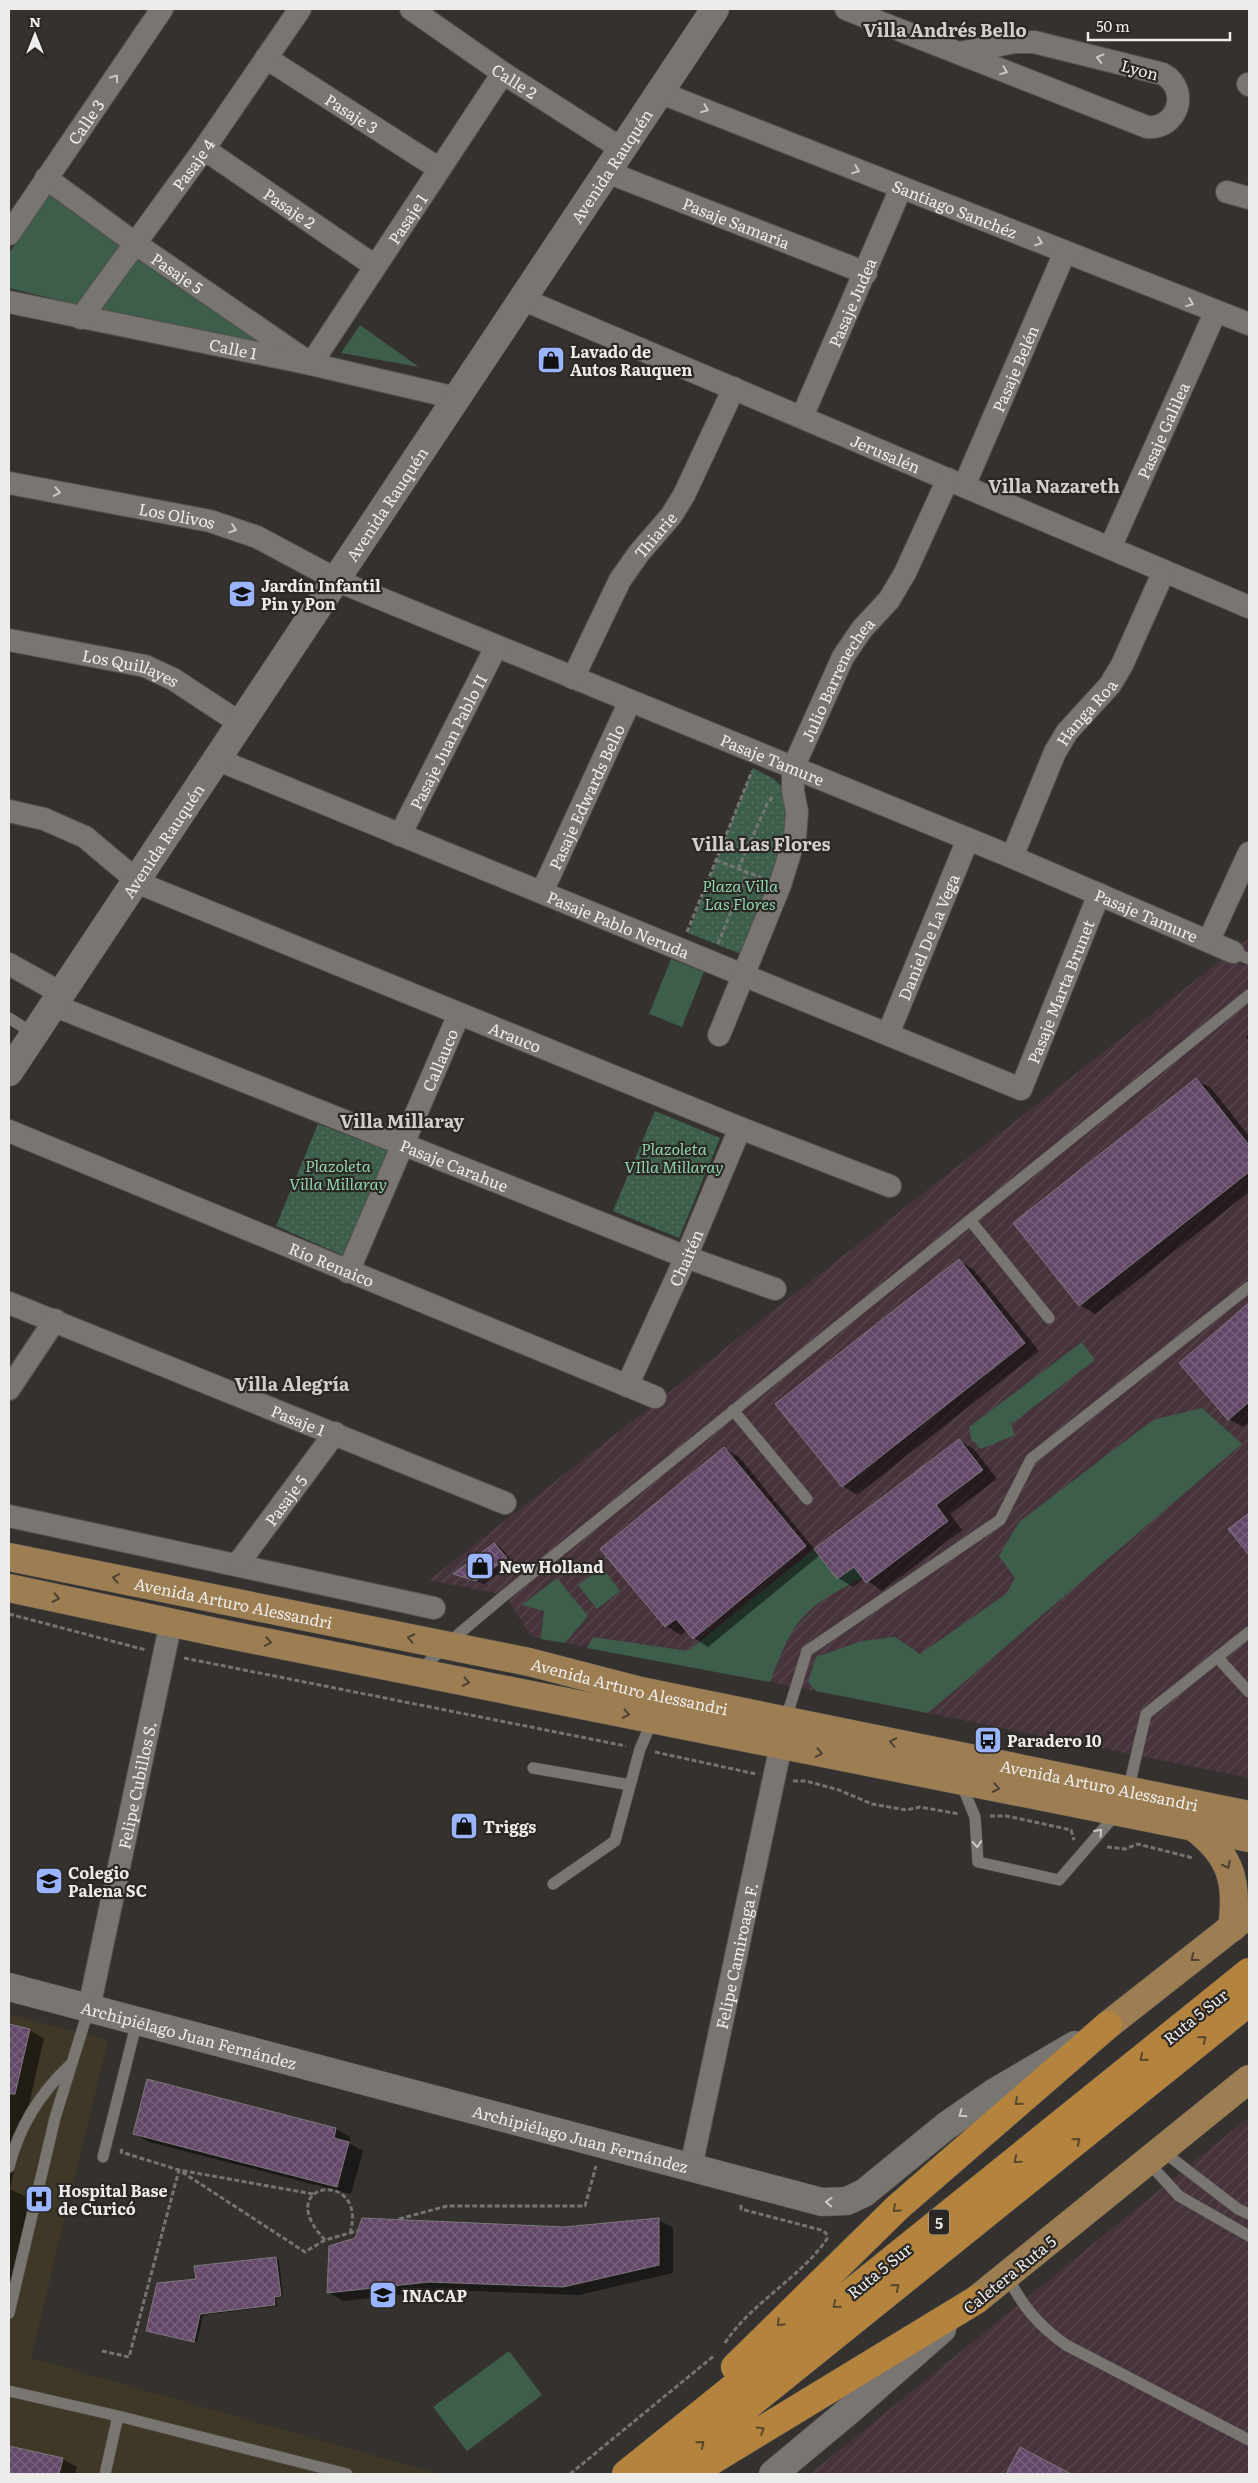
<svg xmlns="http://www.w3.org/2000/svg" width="1258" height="2483" font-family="Literata,serif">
<defs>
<pattern id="industrial-furrows" width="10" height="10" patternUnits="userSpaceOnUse" patternTransform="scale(1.25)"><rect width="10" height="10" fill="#46333b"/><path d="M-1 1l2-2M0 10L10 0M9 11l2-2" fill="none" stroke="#58474e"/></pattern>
<pattern id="park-dots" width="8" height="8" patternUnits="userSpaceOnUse" patternTransform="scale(1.25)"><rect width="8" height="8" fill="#3d5e4b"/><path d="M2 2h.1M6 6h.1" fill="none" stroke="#597565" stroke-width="1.8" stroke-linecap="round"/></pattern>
<pattern id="building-cross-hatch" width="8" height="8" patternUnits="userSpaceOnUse" patternTransform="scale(1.25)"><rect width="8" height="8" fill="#624767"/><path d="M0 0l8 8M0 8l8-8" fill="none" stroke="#79627d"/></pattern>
</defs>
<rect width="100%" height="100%" fill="#34312e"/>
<path fill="url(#industrial-furrows)" d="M1249 938V1778L928 1713 531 1636 505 1595 429 1580Z
M1249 2117V2474H810L992 2326Z"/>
<path fill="#403827" d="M9 2014 108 2040 31 2358 439 2474H9Z"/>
<path fill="#3d5e4b" d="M50 193 127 247 83 306 9 288V253Z
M136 253 279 347 95 309Z
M360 325 419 367 341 353Z
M671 959 704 972 682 1027 649 1014Z
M1082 1342 1095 1360 1011 1424 1015 1435 981 1449 971 1439 969 1427Z
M1202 1408 1242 1444 928 1713 816 1691 808 1682 816 1657 862 1641 895 1637 920 1654 1006 1594 1015 1578 999 1556 1019 1522 1153 1420Z
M814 1549 837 1579 854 1567 862 1578C800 1610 795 1618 770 1682L587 1648 593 1637 688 1651Z
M602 1567 620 1591 597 1609 578 1585Z
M557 1578 588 1616 565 1643 541 1639 544 1611 522 1605Z
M509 2351 542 2395 467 2451 433 2407Z"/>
<path fill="url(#park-dots)" d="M753 768 774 779 791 796 794 827 751 958 688 933Z
M655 1111 720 1138 679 1238 613 1211Z
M318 1124 389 1151 342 1255 276 1226Z"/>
<path fill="#0007" d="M1249 1034V1042L1246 1037Z
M1196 1080 1211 1088 1249 1136V1192L1095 1314 1080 1305 1015 1224Z
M959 1261 973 1269 1039 1351 857 1495 843 1486 777 1405Z
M1249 1305V1422L1243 1427 1229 1419 1181 1363Z
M959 1441 974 1449 997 1479 950 1514 962 1530 882 1591 864 1578 853 1587 838 1578 820 1555 708 1647 694 1638 687 1630 681 1635 666 1626 602 1549 725 1449 739 1457 815 1550Z
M494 1544 501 1548 513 1562 484 1584 455 1574Z
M9 2025 29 2030 44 2038 10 2189 31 2199 9 2297Z
M336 2129 350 2137 349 2143 363 2151 351 2194 149 2142 134 2133Z
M659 2220 673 2228V2273L579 2295 444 2290 343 2301 328 2292 356 2239 564 2228Z
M276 2258 279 2260 283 2297 276 2298 278 2306 203 2315 197 2342 147 2330 197 2280Z
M9 2447 62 2459 77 2467 75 2474H9Z
M1021 2449 1068 2474H1007Z"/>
<path fill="url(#building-cross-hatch)" stroke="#7b787c" d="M1196 1078 1249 1145V1172L1079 1306 1013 1223Z
M959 1259 1025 1343 842 1487 775 1404Z
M1249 1303V1402L1228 1420 1179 1363Z
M959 1439 983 1470 936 1505 948 1521 866 1583 854 1567 837 1579 814 1549Z
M724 1447 806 1546 693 1639 676 1619 665 1627 600 1549Z
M1249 1513V1555L1228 1529Z
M494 1543 507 1558 476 1581 453 1574Z
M9 2024 30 2029 15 2094H9Z
M147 2079 336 2128 334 2138 349 2142 337 2187 133 2134Z
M362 2218 564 2227 659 2218V2265L563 2287 429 2282 327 2293 329 2246 355 2238Z
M276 2257 281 2296 274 2297 275 2305 200 2314 194 2342 146 2331 157 2283 196 2279 194 2266Z
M9 2446 63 2458 59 2474H9Z
M1020 2447 1071 2474H1006Z"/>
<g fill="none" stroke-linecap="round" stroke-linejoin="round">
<g stroke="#53504d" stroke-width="12">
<path id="service" d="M1233 952 1249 959
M9 1018 34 1034
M970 1220 1049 1318
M733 1410 807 1499
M1217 1657 1249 1692
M419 1671 461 1632 505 1595 1249 995
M783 1719 790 1706 807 1651 1000 1520 1031 1459 1249 1287
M533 1768 630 1785
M961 1783 975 1817 978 1862 1059 1880 1117 1813
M1128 1791 1146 1714 1249 1632
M553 1884 615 1841 640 1749 653 1719
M1161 2150 1238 2209 1249 2214
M103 2157 137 2021
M1147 2161 1179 2196 1249 2236
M9 2167C19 2126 40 2093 71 2064
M1007 2275C1021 2305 1039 2326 1066 2345L1249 2440
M9 2313 55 2118 89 2008
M9 2391 118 2416 347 2474
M105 2474 118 2416"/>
</g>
<g stroke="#53504d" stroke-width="24">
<g id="minor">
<path id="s1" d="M411 9 503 73 622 149"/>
<path d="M846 9 1147 127C1177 130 1191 90 1163 74L1034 42H1015L959 53"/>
<path id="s2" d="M266 58 438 168"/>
<path d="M1248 84 1249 85"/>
<path id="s3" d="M659 92 1249 324"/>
<path id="s4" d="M204 149 375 266"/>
<path id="s5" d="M607 172 866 273"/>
<path id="s6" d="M46 178 136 244 311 364 503 73"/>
<path d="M1227 192 1249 198"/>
<path id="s7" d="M9 234 162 9"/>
<path id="s8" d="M522 299 1249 607"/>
<path id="s9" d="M9 302 311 364 456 398"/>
<path id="s10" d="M81 318 204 149 300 9"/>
<path id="s11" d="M802 417 901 188"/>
<path id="s12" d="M9 483 210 521 257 537 345 584 1012 857 1233 952"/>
<path id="s13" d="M964 486 1065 252"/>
<path id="s14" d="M1110 548 1215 313"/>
<path id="s15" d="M9 640 145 666 173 679 240 723"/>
<path id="s16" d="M573 678 620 580 639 553 671 516 684 495 734 388"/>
<path id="s17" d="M216 759 1021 1089 1099 894"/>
<path id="s18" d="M9 811 44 819 85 837 141 884 740 1128 890 1186"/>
<path id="s19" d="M400 835 496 647"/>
<path id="s20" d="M1012 857 1055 752 1067 732 1110 685 1122 665 1164 571"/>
<path id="s21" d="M542 892 630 701"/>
<path d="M1209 940 1249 853"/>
<path d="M9 964 61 993"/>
<path id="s22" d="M53 1005 686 1257 775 1289"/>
<path id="s23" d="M888 1034 968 839"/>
<path id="s24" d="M719 1035 780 885 795 837 797 812 793 791V768L843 657 862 629 889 600 905 573 948 479"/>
<path id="s25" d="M9 1131 655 1397"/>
<path id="s26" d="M348 1272 459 1014"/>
<path id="s27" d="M9 1303 505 1503"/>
<path id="s28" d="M627 1386 686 1257 740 1128"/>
<path d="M9 1389 55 1320"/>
<path d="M9 1516 434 1608"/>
<path id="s29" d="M237 1565 335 1433"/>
<path id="s30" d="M89 2008 171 1622"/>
<path id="s31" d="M691 2167 781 1745"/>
</g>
</g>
<g stroke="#53504d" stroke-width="29">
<g id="tertiary">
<path id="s32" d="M9 1987 822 2202 847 2201 864 2193 946 2126 995 2092 1075 2045"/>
<path d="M773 2474 851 2409 942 2329"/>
</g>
</g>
<g stroke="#53504d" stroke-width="29">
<g id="secondary">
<path id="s33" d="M9 1072 715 9"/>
</g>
</g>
<g stroke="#53504d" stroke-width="29">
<g id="primary">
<path id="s34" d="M9 1557 529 1662 641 1691 1249 1815"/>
<path d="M9 1588 220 1633 1249 1838"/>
<path d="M1196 1829C1232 1857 1238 1883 1232 1928"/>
<path d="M1108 2025 1249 1914"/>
<path d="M976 2300 1249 2079"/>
</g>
</g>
<g stroke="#53504d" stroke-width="29">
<path id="motorway" d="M735 2367 898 2207 1108 2025
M626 2474 1249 1972
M663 2474 1249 2002
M690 2474 976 2300"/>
</g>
<path stroke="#767471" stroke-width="3" stroke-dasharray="5 2.5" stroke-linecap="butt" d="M716 860 762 878
M738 869 767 804 774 795
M687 932 752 771
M718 944 747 872
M9 1614 146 1650
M184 1658 626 1746
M655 1752 756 1774
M793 1781H806L839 1790 872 1804 906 1810 920 1807 959 1814
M990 1816H1007L1071 1830 1074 1840
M1107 1847 1125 1849 1138 1844 1193 1858
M122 2149 121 2152 179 2170 313 2194
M399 2219 447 2206H585L596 2166
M325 2240C269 2181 369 2168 350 2233
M725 2343C752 2302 799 2279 827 2239L826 2233 821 2230 741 2209V2204
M102 2351 129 2357 179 2170 305 2252 325 2240 357 2231
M570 2474 715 2355"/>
<use href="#service" stroke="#797571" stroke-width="11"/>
<use href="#minor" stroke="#797571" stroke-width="22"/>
<use href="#tertiary" stroke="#797571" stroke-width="28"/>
<use href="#secondary" stroke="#797571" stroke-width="28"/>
<use href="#primary" stroke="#9c7e52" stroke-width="28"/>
<use href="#motorway" stroke="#b4843e" stroke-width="28"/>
</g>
<defs><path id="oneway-chevron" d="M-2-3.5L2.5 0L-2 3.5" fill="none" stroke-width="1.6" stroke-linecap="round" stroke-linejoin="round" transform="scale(1.25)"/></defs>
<g stroke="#cbc8c6">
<use href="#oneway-chevron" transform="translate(1100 58) rotate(-165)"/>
<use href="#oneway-chevron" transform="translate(1004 71) rotate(22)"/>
<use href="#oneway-chevron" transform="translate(115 78) rotate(-56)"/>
<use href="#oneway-chevron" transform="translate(705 109) rotate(22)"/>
<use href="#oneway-chevron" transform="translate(856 170) rotate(22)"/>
<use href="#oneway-chevron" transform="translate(1039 242) rotate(21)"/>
<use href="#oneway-chevron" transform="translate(1190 303) rotate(22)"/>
<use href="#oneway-chevron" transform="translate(57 492) rotate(11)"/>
<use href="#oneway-chevron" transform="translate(233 529) rotate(19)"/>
<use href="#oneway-chevron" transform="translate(1099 1832) rotate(-48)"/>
<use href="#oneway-chevron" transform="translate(977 1844) rotate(86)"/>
<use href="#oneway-chevron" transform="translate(962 2114) rotate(145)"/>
<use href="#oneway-chevron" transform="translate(829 2202) rotate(-178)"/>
</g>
<g stroke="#4c4132">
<use href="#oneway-chevron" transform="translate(116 1578) rotate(-169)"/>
<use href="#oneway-chevron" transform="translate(56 1598) rotate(12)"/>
<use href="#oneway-chevron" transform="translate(411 1638) rotate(-168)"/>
<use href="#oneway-chevron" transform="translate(268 1642) rotate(11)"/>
<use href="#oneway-chevron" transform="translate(466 1682) rotate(11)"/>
<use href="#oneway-chevron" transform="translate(626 1714) rotate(11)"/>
<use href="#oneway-chevron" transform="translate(893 1742) rotate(-168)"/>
<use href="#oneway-chevron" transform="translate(819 1753) rotate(11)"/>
<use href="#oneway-chevron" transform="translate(996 1788) rotate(11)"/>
<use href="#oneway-chevron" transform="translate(1227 1865) rotate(63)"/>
<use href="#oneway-chevron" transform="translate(1194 1958) rotate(142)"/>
</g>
<g stroke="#5a482d">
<use href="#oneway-chevron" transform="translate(1203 2039) rotate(-39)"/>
<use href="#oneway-chevron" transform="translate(1143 2058) rotate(141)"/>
<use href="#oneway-chevron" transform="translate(1018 2102) rotate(139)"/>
<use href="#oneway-chevron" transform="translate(1077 2141) rotate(-39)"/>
<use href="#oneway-chevron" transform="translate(1017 2160) rotate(141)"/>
<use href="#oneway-chevron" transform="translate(896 2209) rotate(138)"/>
<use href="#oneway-chevron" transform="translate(896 2287) rotate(-39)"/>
<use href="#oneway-chevron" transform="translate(836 2305) rotate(141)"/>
<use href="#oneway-chevron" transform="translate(780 2323) rotate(135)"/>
<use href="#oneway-chevron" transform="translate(761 2430) rotate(-32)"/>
<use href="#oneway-chevron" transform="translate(701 2444) rotate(-39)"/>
</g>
<defs>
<g id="shop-square" transform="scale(1.4375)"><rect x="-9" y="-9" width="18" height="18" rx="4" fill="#9ab5fd" stroke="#2a2724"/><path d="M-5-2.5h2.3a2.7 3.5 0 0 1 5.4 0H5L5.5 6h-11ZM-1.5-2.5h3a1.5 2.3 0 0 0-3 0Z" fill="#111"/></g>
<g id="school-square" transform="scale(1.4375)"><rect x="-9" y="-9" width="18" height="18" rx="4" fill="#9ab5fd" stroke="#2a2724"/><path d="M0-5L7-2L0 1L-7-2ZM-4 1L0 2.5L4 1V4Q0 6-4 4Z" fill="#111"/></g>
<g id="bus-square" transform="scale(1.4375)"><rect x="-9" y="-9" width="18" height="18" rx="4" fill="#9ab5fd" stroke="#2a2724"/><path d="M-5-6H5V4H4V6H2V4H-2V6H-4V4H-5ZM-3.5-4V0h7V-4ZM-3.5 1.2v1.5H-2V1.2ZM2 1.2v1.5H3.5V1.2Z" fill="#111"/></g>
<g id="hospital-square" transform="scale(1.4375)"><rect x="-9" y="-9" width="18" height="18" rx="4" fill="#9ab5fd" stroke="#2a2724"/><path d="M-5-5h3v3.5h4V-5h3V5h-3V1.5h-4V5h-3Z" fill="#111"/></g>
<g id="university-square" transform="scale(1.4375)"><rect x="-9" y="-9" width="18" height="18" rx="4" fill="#9ab5fd" stroke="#2a2724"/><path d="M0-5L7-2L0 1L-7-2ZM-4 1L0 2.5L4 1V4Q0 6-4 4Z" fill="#111"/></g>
</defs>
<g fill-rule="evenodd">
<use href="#shop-square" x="551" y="360"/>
<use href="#school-square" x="242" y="594"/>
<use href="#shop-square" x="480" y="1566"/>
<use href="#bus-square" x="988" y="1740"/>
<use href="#shop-square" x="464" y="1826"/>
<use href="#school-square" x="49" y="1881"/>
<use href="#hospital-square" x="39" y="2199"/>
<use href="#university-square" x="383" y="2295"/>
</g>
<g text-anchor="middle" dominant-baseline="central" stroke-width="4.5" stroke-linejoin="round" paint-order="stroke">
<rect fill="#2a2724" stroke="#b3b1af" stroke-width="1" x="929" y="2209.5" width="20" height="25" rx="4"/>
<g font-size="15" font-weight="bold" fill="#eeecea">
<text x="939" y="2222">5</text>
</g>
<g font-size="16" fill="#eeecea" stroke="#2a2724">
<text transform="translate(1140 69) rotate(15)">Lyon</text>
<text stroke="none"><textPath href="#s1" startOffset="126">Calle 2</textPath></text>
<text stroke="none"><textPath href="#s2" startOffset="102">Pasaje 3</textPath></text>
<text stroke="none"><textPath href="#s7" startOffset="136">Calle 3</textPath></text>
<text stroke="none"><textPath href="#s10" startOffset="190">Pasaje 4</textPath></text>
<text stroke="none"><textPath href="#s33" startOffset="1088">Avenida Rauquén</textPath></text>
<text stroke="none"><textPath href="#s4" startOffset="104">Pasaje 2</textPath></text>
<text stroke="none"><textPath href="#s3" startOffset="318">Santiago Sanchéz</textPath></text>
<text stroke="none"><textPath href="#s6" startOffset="498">Pasaje 1</textPath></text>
<text stroke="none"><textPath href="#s5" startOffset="139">Pasaje Samaría</textPath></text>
<text stroke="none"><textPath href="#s6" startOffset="162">Pasaje 5</textPath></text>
<text stroke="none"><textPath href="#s11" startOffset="125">Pasaje Judea</textPath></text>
<text stroke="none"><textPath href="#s9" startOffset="229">Calle 1</textPath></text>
<text stroke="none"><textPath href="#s13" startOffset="128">Pasaje Belén</textPath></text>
<text stroke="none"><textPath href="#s14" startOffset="129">Pasaje Galilea</textPath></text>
<text stroke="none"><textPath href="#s8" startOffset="395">Jerusalén</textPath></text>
<text stroke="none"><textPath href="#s33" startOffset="682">Avenida Rauquén</textPath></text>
<text stroke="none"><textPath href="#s12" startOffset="171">Los Olivos</textPath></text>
<text stroke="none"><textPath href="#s16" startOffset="166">Thiarie</textPath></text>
<text stroke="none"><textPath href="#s15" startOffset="125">Los Quillayes</textPath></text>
<text stroke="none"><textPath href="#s24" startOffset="381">Julio Barrenechea</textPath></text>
<text stroke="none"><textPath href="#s20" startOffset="164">Hanga Roa</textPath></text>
<text stroke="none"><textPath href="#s19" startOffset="105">Pasaje Juan Pablo II</textPath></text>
<text stroke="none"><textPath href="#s12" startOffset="816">Pasaje Tamure</textPath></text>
<text stroke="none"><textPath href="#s21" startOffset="105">Pasaje Edwards Bello</textPath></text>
<text stroke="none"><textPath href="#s33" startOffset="278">Avenida Rauquén</textPath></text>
<text stroke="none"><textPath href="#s12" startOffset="1221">Pasaje Tamure</textPath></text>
<text stroke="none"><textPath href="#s17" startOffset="435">Pasaje Pablo Neruda</textPath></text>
<text stroke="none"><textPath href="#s23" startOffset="105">Daniel De La Vega</textPath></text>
<text stroke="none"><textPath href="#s17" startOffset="975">Pasaje Marta Brunet</textPath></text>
<text stroke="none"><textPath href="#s18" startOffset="558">Arauco</textPath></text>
<text stroke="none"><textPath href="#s26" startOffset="231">Callauco</textPath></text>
<text stroke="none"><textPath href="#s22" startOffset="432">Pasaje Carahue</textPath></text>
<text stroke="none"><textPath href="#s28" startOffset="141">Chaitén</textPath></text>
<text stroke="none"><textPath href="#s25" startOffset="349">Río Renaico</textPath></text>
<text stroke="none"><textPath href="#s27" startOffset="312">Pasaje 1</textPath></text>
<text stroke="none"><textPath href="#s29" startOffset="81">Pasaje 5</textPath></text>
<text stroke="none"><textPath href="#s34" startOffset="229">Avenida Arturo Alessandri</textPath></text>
<text stroke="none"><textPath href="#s34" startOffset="634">Avenida Arturo Alessandri</textPath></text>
<text stroke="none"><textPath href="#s34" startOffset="1114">Avenida Arturo Alessandri</textPath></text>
<text stroke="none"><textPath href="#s30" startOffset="228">Felipe Cubillos S.</textPath></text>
<text stroke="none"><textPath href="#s31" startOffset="216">Felipe Camiroaga F.</textPath></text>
<text transform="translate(1195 2016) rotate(-39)">Ruta 5 Sur</text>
<text stroke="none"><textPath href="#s32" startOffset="186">Archipiélago Juan Fernández</textPath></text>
<text stroke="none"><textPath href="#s32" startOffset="591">Archipiélago Juan Fernández</textPath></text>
<text transform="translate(879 2270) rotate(-39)">Ruta 5 Sur</text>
<text transform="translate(1009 2274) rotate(-39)">Caletera Ruta 5</text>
</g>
<g font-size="16" font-weight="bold" fill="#eeecea" stroke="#2a2724" text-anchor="start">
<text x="570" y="351">Lavado de<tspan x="570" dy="18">Autos Rauquen</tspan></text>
<text x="261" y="585">Jardín Infantil<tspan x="261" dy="18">Pin y Pon</tspan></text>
<text x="499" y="1566">New Holland</text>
<text x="1007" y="1740">Paradero 10</text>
<text x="483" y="1826">Triggs</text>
<text x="68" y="1872">Colegio<tspan x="68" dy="18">Palena SC</tspan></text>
<text x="58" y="2190">Hospital Base<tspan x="58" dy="18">de Curicó</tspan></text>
<text x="402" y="2295">INACAP</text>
</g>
<g font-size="16" font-style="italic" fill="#8fd4ad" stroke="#2a2724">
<text x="740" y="885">Plaza Villa<tspan x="740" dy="18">Las Flores</tspan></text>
<text x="674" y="1148">Plazoleta<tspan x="674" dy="18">VIlla Millaray</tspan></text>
<text x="338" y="1165">Plazoleta<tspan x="338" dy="18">Villa Millaray</tspan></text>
</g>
<g font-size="18" font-weight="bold" fill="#d3cecb" stroke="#2a2724">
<text x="945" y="29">Villa Andrés Bello</text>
<text x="1054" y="485">Villa Nazareth</text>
<text x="761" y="843">Villa Las Flores</text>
<text x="402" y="1120">Villa Millaray</text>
<text x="292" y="1383">Villa Alegría</text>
</g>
</g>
<rect width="1258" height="2483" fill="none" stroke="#eeecea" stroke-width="20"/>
<g transform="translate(35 35)" stroke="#2a2724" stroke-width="4" paint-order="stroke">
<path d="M0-4L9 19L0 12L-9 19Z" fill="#eeecea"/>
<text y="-8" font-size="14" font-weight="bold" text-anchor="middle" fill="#eeecea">N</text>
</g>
<path d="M1088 32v8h142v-8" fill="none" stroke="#eeecea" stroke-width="2.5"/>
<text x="1096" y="32" font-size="15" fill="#eeecea" stroke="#2a2724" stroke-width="4" paint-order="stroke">50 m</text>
</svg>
